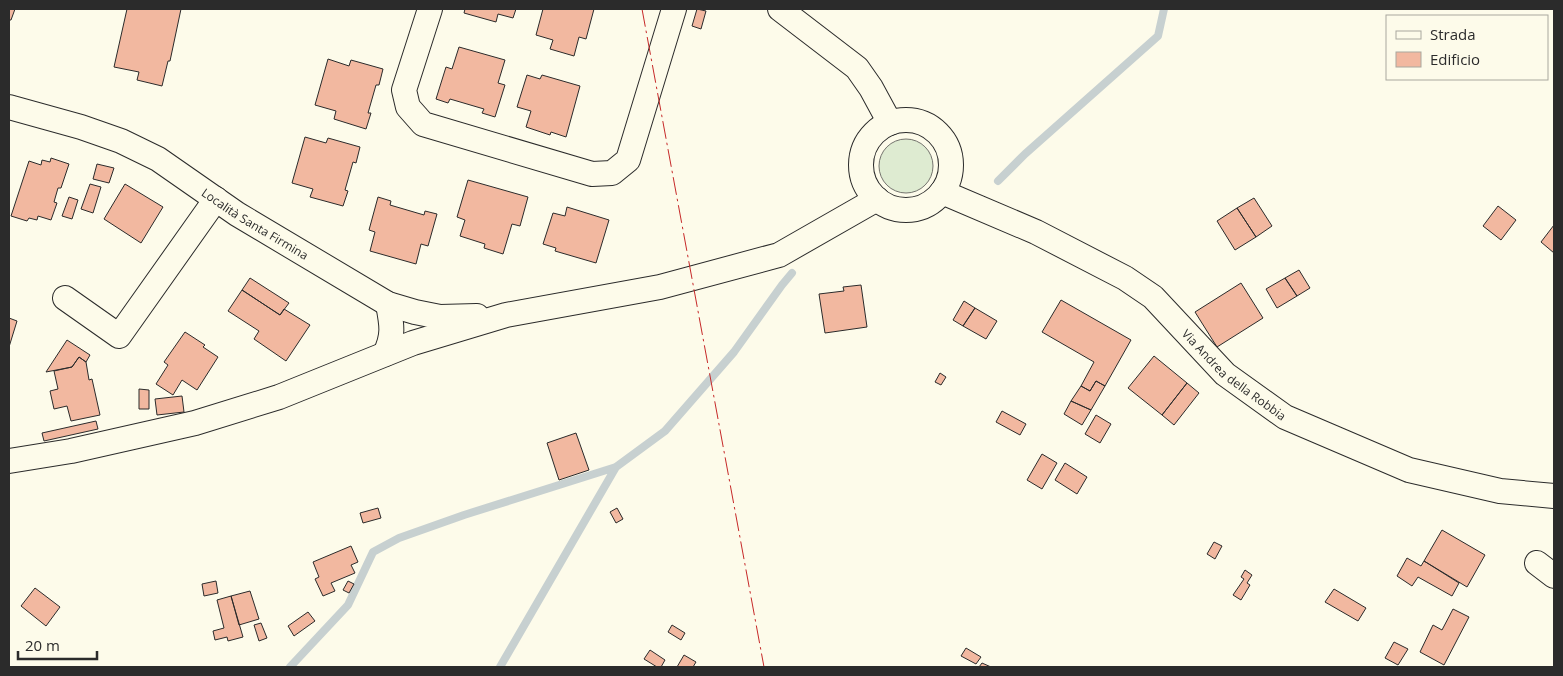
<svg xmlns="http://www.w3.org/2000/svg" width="1563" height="676" font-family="'Open Sans',sans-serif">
<rect width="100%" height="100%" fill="#fdfbea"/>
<path fill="#deebd1" stroke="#74746e" d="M879 166a27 27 0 1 1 54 0a27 27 0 1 1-54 0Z"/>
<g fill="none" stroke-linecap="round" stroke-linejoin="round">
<path stroke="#c7d0d0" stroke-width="8" d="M998 181 1025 154 1158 36 1164 9
M290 667 348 605 373 552 399 538 464 515 616 467 665 431 734 352 782 285 792 273
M500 667 616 467"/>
</g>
<path fill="#f2b8a0" stroke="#2b2b2b" d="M9 9H15L11 20H9Z
M127 9H181L170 61H168L162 86 137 80 139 72 114 67Z
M465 9H516L513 18 498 14 496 22 464 13Z
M543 9H594L586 39 579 37 574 56 550 49 553 40 536 35Z
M697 9 706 11 701 29 692 26Z
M459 47 505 60 498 83 505 85 495 117 482 113 484 109 450 99 448 103 436 99 446 67 452 69Z
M328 59 349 66 351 60 383 69 379 85H376L368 113H371L366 129 334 119 336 111 315 105Z
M527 75 540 79 542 75 580 86 566 137 551 132 550 135 526 127 531 111 517 107Z
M305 137 326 143 328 138 360 147 356 163 353 162 345 190 348 191 343 206 310 197 313 189 292 183Z
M51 158 69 164 61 188H58L54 202 57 203 51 220 38 216 37 220 29 218 27 221 11 216 29 161 41 165 42 160 50 162Z
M97 164 114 168 109 183 93 179Z
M468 180 528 197 520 226 512 224 503 254 484 248 485 244 460 236 465 220 457 217Z
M90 184 101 187 93 213 81 209Z
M125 184 163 207 141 243 104 219Z
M69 197 78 200 72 219 62 216Z
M378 197 391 201 390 205 424 215 425 211 437 214 428 246 421 244 416 264 370 251 375 232 369 230Z
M1254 198 1272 226 1256 237 1237 208Z
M1498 206 1516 220 1501 240 1483 226Z
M567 207 609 220 596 263 555 251 556 248 543 244 553 213 565 216Z
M1237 208 1256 237 1235 250 1217 221Z
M1554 225V253L1541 242Z
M1299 270 1310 288 1297 296 1285 278Z
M250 278 289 303 280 315 242 290Z
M1285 278 1297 296 1277 308 1266 289Z
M1241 283 1263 318 1217 347 1195 312Z
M861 285 867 327 825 333 819 294 844 291 843 287Z
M242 290 280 315 284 309 310 325 286 361 254 339 259 331 228 311Z
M1061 300 1131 340 1105 386 1096 381 1090 391 1081 386 1094 362 1042 332Z
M964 301 975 308 963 326 953 320Z
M975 308 997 321 986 339 963 326Z
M9 318 17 321 9 347Z
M185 332 205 345 203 347 218 357 197 390 182 380 173 395 156 384 168 365 164 362Z
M67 340 90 355 86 362 79 357 72 367 46 372Z
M1154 356 1187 383 1162 415 1128 388Z
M79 357 86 362 89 380 92 379 100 415 71 421 67 406 54 409 50 391 58 389 54 371 72 367Z
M940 373 946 377 941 385 935 382Z
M1096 381 1105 386 1091 410 1071 401 1081 386 1090 391Z
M1187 383 1199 393 1174 425 1162 415Z
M139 389 149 390V409H139Z
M182 396 184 412 157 415 155 399Z
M1071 401 1091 410 1082 425 1064 414Z
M1002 411 1026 424 1020 435 996 422Z
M1096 415 1111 424 1100 443 1085 434Z
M96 421 98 429 44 441 42 433Z
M576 433 589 470 559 480 547 443Z
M1042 454 1057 463 1042 489 1027 480Z
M1065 463 1087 477 1077 494 1055 480Z
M378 508 381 518 363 523 360 513Z
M617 508 623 519 616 523 610 512Z
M1442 530 1485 555 1467 587 1424 561Z
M1214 542 1222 546 1215 559 1207 554Z
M351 546 358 562 351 565 355 573 331 583 335 591 323 596 315 579 319 577 313 562Z
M1407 558 1421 566 1424 561 1459 583 1452 596 1418 577 1412 586 1397 576Z
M1245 570 1252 575 1247 583 1250 585 1241 600 1233 595 1244 579 1241 577Z
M216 581 218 593 204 596 202 584Z
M348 581 354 584 349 593 343 590Z
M35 588 60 607 46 626 21 606Z
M1334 589 1366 608 1358 621 1325 602Z
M250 591 259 619 239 625 231 596Z
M231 596 243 637 228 641 227 637 215 640 213 631 224 628 217 600Z
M1453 609 1469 617 1444 665 1420 652 1433 625 1442 630Z
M308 612 315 621 294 636 288 626Z
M261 623 267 638 259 641 254 625Z
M672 625 685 633 681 640 668 632Z
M1394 642 1408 649 1398 665 1385 658Z
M966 648 981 657 976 664 961 656Z
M650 650 665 660 661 667H657L644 659Z
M684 655 696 662 693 667H677Z
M982 663 991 667H979Z"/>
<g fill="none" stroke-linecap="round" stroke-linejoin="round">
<g stroke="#2b2b2b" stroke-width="26">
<g id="street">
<path d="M430 9 404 90 408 107 423 124 592 174 612 173 628 160 674 9"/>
<path d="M780 9 857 68 871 88 890 123"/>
<path id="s1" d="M9 107 81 127 121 141 158 159 237 214 388 304 415 312 440 317 477 316"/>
<circle cx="906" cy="165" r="45"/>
<path id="s2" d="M942 192 1036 232 1125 278 1153 297 1225 374 1285 417 1409 470 1500 491 1554 496"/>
<path d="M65 298 119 336 216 199"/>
<path d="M385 354C394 335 392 325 388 304"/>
<path d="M9 461 71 451 195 423 279 397 413 343 506 315 660 287 779 255 877 199"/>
<path d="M1537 563 1554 576"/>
</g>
</g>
<use href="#street" stroke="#fdfbea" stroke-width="24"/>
<path stroke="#c62828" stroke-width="1" stroke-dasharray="18 4 2.5 4" stroke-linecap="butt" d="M642 9 764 667"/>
</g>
<g text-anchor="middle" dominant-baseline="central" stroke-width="4" stroke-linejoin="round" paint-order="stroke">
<g font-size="12" fill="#2b2b2b" stroke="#fdfbea">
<text stroke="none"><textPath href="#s1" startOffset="275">Località Santa Firmina</textPath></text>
<text stroke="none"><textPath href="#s2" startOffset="349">Via Andrea della Robbia</textPath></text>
</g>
</g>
<rect width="1563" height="676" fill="none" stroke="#2b2b2b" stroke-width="20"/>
<rect x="1386" y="15" width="162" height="65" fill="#fdfbea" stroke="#a9a89e"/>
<rect x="1396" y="31" width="25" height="8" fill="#fdfbea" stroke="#a9a89e"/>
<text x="1430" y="40" font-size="15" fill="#2b2b2b">Strada</text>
<rect x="1396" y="52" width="25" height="15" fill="#f2b8a0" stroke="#a9a89e"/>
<text x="1430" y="65" font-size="15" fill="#2b2b2b">Edificio</text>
<path d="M18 651v8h79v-8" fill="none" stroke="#2b2b2b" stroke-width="2.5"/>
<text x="25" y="651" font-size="15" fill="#2b2b2b" stroke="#fdfbea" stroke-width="4" paint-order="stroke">20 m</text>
</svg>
